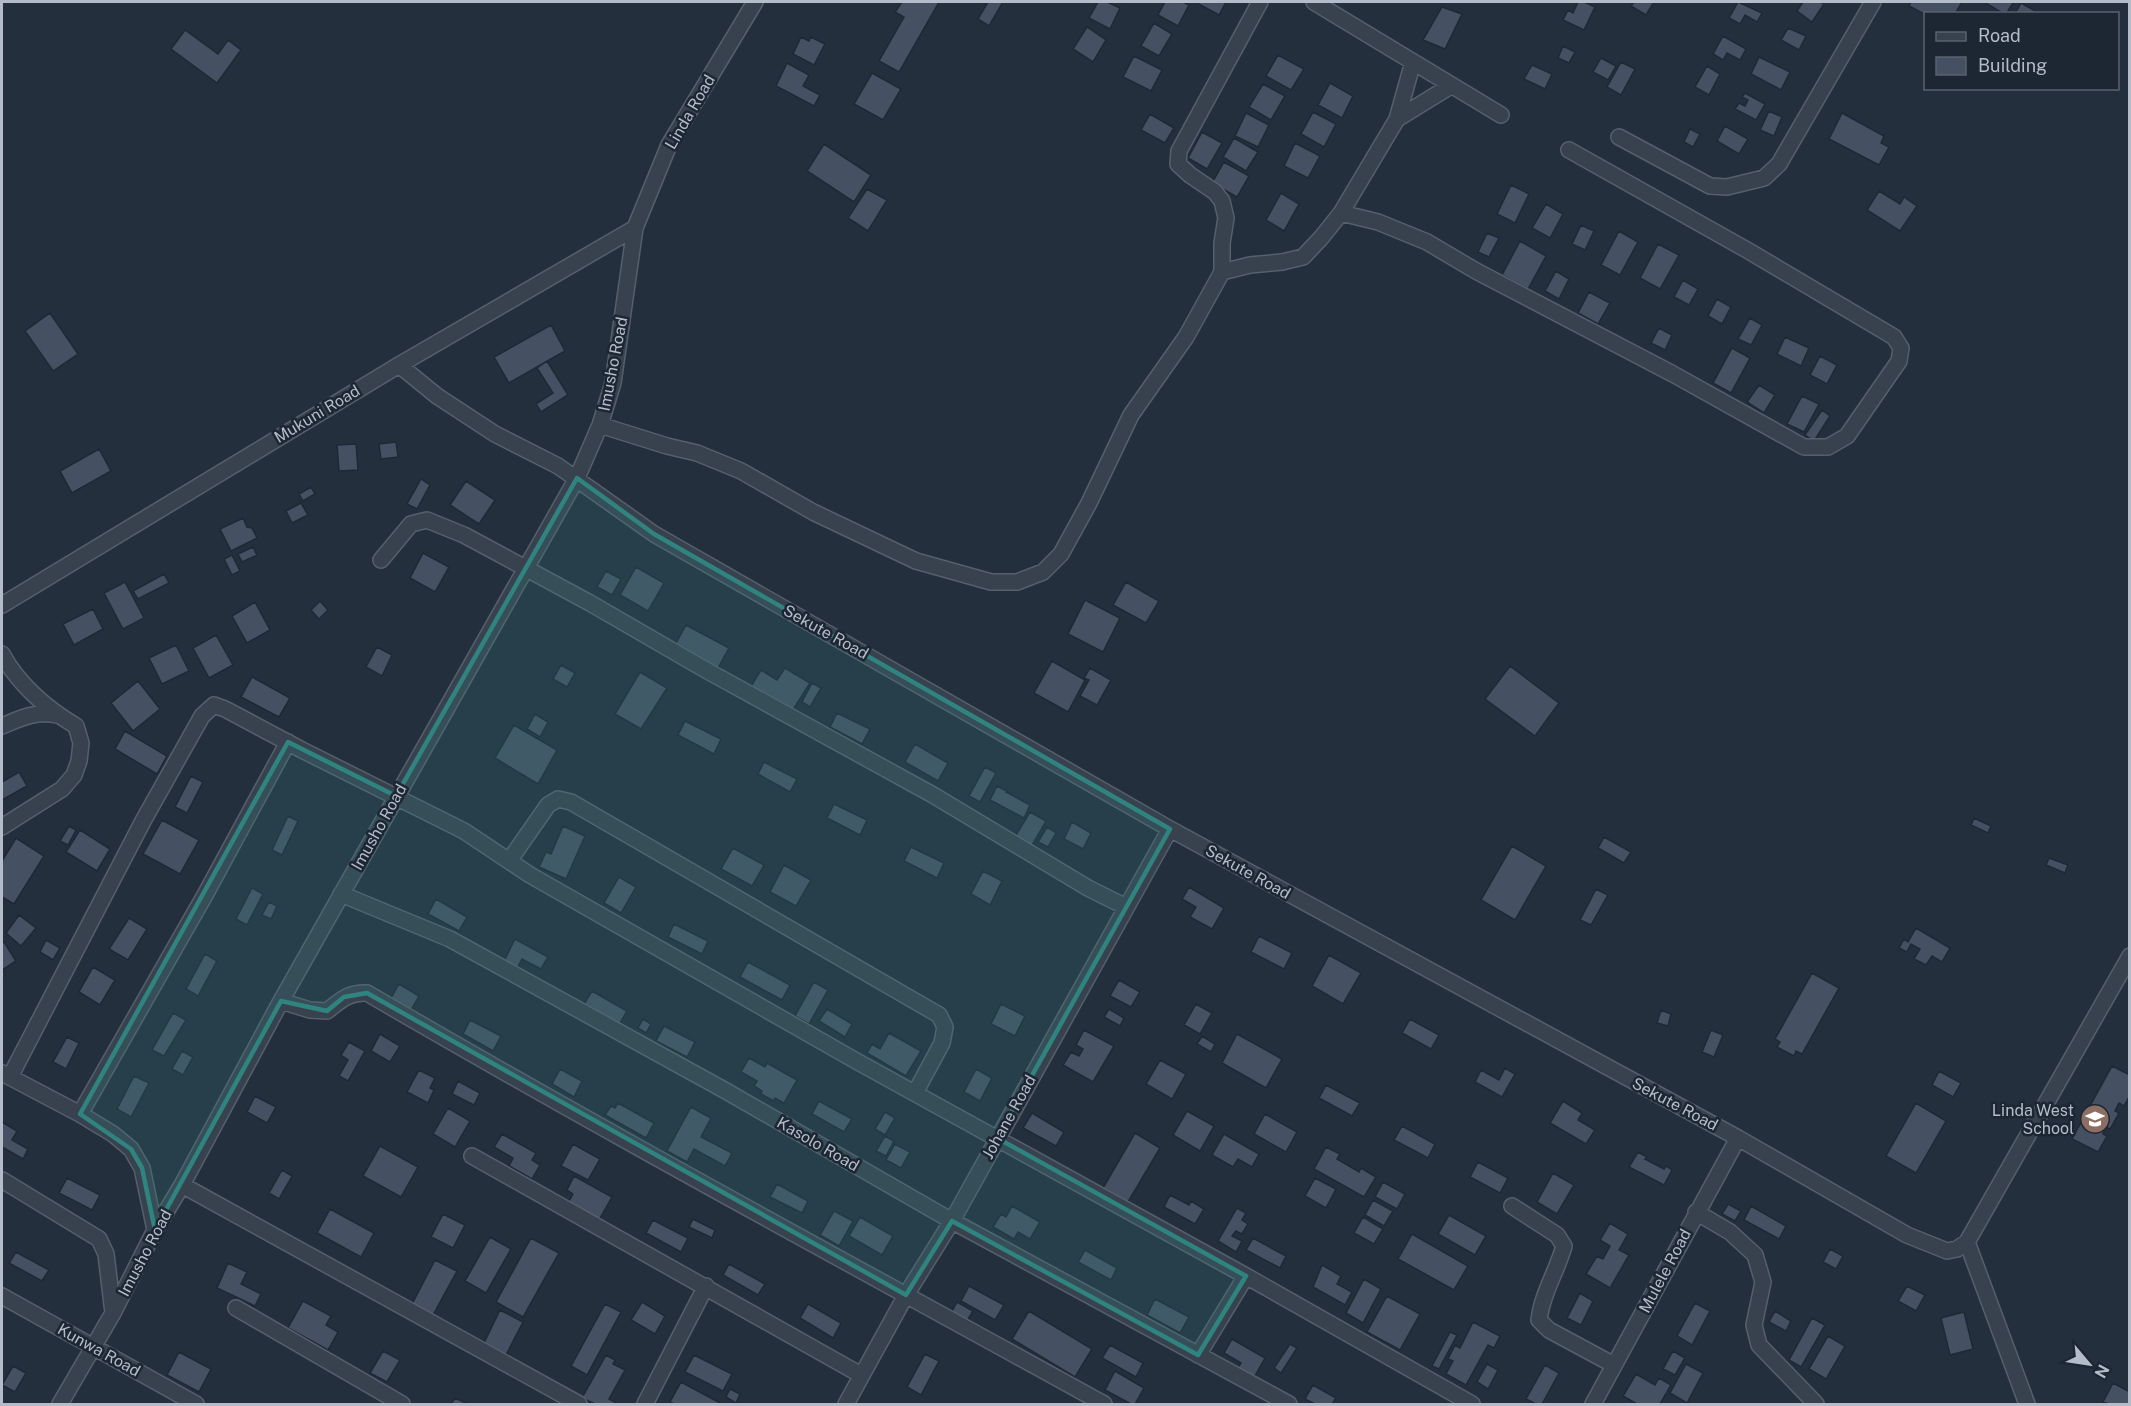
<svg xmlns="http://www.w3.org/2000/svg" width="2131" height="1406" font-family="'Public Sans',sans-serif">
<rect width="100%" height="100%" fill="#242f3e"/>
<path fill="#455162" stroke="#1f2835" stroke-width="1.5" d="M902 2H939L899 72 879 61 904 17 895 12Z
M988 2H1003L989 26 978 19Z
M1098 2H1107L1120 8 1110 29 1089 18Z
M1165 2H1183L1189 5 1178 26 1158 15Z
M1195 2H1226L1219 15Z
M1578 2H1584L1595 7 1584 30 1563 20 1568 10 1573 13Z
M1634 2H1654L1646 15 1631 6Z
M1738 2 1762 13 1757 22 1745 15 1740 24 1729 18Z
M1803 2H1820L1824 4 1812 22 1797 11Z
M1911 2H1962L1955 14H1926V15L1909 6Z
M1984 2H2011L2013 3 2006 14H2004Z
M2021 3 2037 12 2036 14H2015Z
M1442 7 1462 14 1445 49 1423 40Z
M1154 23 1172 34 1159 56 1141 46Z
M1087 27 1106 40 1093 62 1073 49Z
M1788 28 1806 36 1799 50 1781 40Z
M185 30 218 54 228 40 241 50 217 83 171 49Z
M1723 36 1746 49 1740 60 1727 53 1723 60 1713 54Z
M801 37 809 41 811 37 825 44 814 65 793 54Z
M1563 46 1575 52 1569 63 1558 58Z
M1278 55 1304 69 1291 90 1266 76Z
M1134 56 1162 70 1151 91 1123 77Z
M1759 57 1790 72 1781 90 1751 74Z
M1601 58 1616 66 1608 80 1593 72Z
M1621 62 1635 69 1621 95 1607 87Z
M787 63 809 75 803 86 820 95 814 106 776 86Z
M1532 65 1552 74 1545 89 1524 79Z
M1707 66 1720 74 1709 95 1695 87Z
M872 73 901 89 883 120 854 104Z
M1330 83 1353 96 1342 118 1318 105Z
M1263 84 1285 96 1271 120 1249 107Z
M1745 93 1765 104 1756 120 1735 109 1739 103 1745 106 1748 100 1742 97Z
M1769 111 1782 117 1774 136 1760 130Z
M1313 112 1336 124 1324 147 1301 134Z
M1246 113 1269 125 1258 147 1235 136Z
M1842 113 1884 136 1881 143 1889 147 1879 165 1829 139Z
M1150 114 1174 128 1165 143 1141 130Z
M1725 126 1748 139 1739 154 1717 141Z
M1690 129 1700 134 1693 147 1684 142Z
M1202 132 1222 143 1207 169 1188 158Z
M1234 138 1258 152 1246 171 1223 157Z
M1295 143 1320 156 1308 178 1284 166Z
M824 144 871 175 854 202 807 171Z
M1224 162 1249 176 1237 197 1212 183Z
M1511 185 1529 194 1515 223 1497 214Z
M867 189 887 200 868 231 848 218Z
M1879 191 1900 204 1904 197 1917 206 1900 231 1867 210Z
M1281 193 1299 204 1284 231 1266 220Z
M1546 204 1563 214 1550 238 1532 228Z
M1581 225 1594 231 1585 250 1572 244Z
M1619 231 1638 242 1620 275 1601 265Z
M1487 233 1499 238 1489 257 1478 252Z
M1520 241 1546 256 1528 289 1502 275Z
M1658 244 1679 255 1660 289 1640 278Z
M1556 271 1569 279 1559 299 1545 291Z
M1683 280 1698 289 1689 305 1674 297Z
M1589 292 1610 303 1598 324 1578 313Z
M1717 299 1731 307 1722 324 1708 316Z
M50 313 78 354 53 371 25 331Z
M1750 318 1762 325 1751 345 1738 339Z
M551 325 565 351 509 383 494 357Z
M1659 328 1672 335 1665 350 1651 343Z
M1785 337 1809 348 1801 366 1777 354Z
M1732 348 1750 358 1731 393 1713 383Z
M1820 356 1837 365 1827 384 1810 375Z
M547 361 568 395 541 412 536 404 553 393 537 368Z
M1759 385 1775 395 1764 413 1747 402Z
M1802 396 1819 404 1804 432 1787 424Z
M1822 410 1830 416 1814 441 1805 435Z
M396 442 398 457 381 459 379 444Z
M356 444 358 470 339 471 337 445Z
M99 449 111 471 72 493 60 471Z
M421 479 430 485 417 509 407 504Z
M466 481 495 500 479 524 450 505Z
M311 487 315 494 303 501 299 494Z
M301 503 308 515 292 523 286 511Z
M243 518 247 527 252 528 257 538 231 551 220 529Z
M253 547 257 555 242 562 238 554Z
M423 553 449 567 435 592 410 578Z
M232 555 240 571 232 575 224 559Z
M636 567 664 583 648 611 620 595Z
M606 571 621 579 612 595 597 587Z
M164 574 169 583 138 599 133 591Z
M125 582 144 618 123 629 104 593Z
M1126 582 1159 601 1146 623 1113 605Z
M1085 600 1120 618 1103 652 1068 634Z
M320 601 328 610 319 619 311 610Z
M255 602 270 630 247 643 232 616Z
M93 609 103 629 74 645 63 624Z
M686 625 729 648 718 668 675 645Z
M216 635 233 665 209 678 193 648Z
M176 645 189 671 162 684 149 658Z
M377 647 392 655 382 676 366 667Z
M1052 661 1085 680 1068 712 1034 693Z
M561 665 575 673 567 687 553 679Z
M1510 666 1559 703 1535 736 1485 699Z
M785 668 810 683 791 713 750 688 761 670 777 680Z
M1090 668 1111 680 1097 705 1080 696 1089 680 1084 678Z
M640 672 667 688 641 729 615 714Z
M252 677 290 698 279 717 241 697Z
M138 681 160 709 133 731 111 703Z
M812 683 821 688 810 707 802 702Z
M837 713 870 729 862 744 830 727Z
M535 714 548 722 540 737 527 729Z
M685 721 721 739 714 754 678 735Z
M514 725 557 750 538 784 495 758Z
M125 731 167 756 157 774 115 749Z
M915 744 948 763 938 781 905 762Z
M764 762 797 779 790 792 758 774Z
M985 767 996 773 980 802 969 796Z
M19 772 27 786 2 800V782Z
M191 776 203 782 187 813 175 807Z
M997 786 1007 791 1006 792 1030 805 1024 818 990 800Z
M834 804 867 820 860 835 827 818Z
M1030 812 1046 821 1031 847 1015 837Z
M288 816 298 821 282 855 272 850Z
M1974 818 1991 826 1988 833 1971 825Z
M162 820 199 840 180 874 143 854Z
M1072 822 1091 833 1083 849 1064 839Z
M69 826 76 830 68 845 60 841Z
M563 826 585 836 566 879 539 867 546 852 551 854Z
M1047 827 1056 833 1048 847 1038 842Z
M80 830 110 849 97 871 66 852Z
M1604 837 1631 852 1624 863 1598 848Z
M16 838 44 856 14 904 2 897V861Z
M1512 846 1546 866 1515 920 1481 900Z
M911 847 944 863 937 878 904 861Z
M733 848 764 865 752 886 721 869Z
M2049 858 2068 865 2065 873 2046 865Z
M784 865 811 880 796 906 770 892Z
M983 871 1002 881 990 905 971 894Z
M619 877 636 887 621 913 604 903Z
M1189 887 1224 908 1212 929 1190 917 1196 907 1182 899Z
M252 888 263 894 247 925 236 919Z
M1596 889 1608 895 1591 925 1580 920Z
M436 899 467 917 459 931 428 914Z
M269 902 277 906 271 919 262 915Z
M19 915 36 928 21 946 6 933Z
M129 918 147 929 128 960 109 949Z
M674 924 708 941 702 954 668 937Z
M1916 928 1950 948 1942 962 1932 956 1926 965 1914 959 1920 949 1911 944 1907 952 1899 948 1904 939 1908 942Z
M1259 936 1292 953 1284 969 1251 952Z
M515 939 548 957 541 969 522 959 516 970 503 963Z
M46 940 60 948 53 960 40 952Z
M4 942 16 961 2 970 5 975 2 977V943Z
M205 954 217 961 198 996 186 989Z
M1329 955 1361 973 1343 1004 1312 986Z
M748 962 790 985 782 1000 740 977Z
M93 967 115 980 100 1005 79 992Z
M1812 973 1839 988 1802 1054 1796 1051 1794 1056 1777 1047 1780 1042 1775 1039Z
M1119 980 1140 992 1131 1007 1110 996Z
M814 982 828 990 809 1024 795 1016Z
M399 984 419 996 411 1010 391 998Z
M592 991 627 1011 619 1025 584 1004Z
M1001 1004 1025 1016 1015 1036 991 1024Z
M1196 1004 1212 1013 1200 1034 1184 1025Z
M827 1009 852 1024 845 1037 819 1021Z
M1109 1009 1124 1018 1120 1026 1104 1017Z
M1661 1010 1671 1014 1668 1026 1657 1023Z
M173 1013 186 1020 164 1056 152 1050Z
M643 1019 651 1024 646 1033 638 1028Z
M1410 1019 1439 1035 1431 1049 1402 1033Z
M470 1020 501 1036 493 1051 463 1034Z
M664 1026 695 1042 687 1057 656 1041Z
M1084 1030 1114 1046 1093 1082 1063 1065 1071 1052 1079 1056 1083 1049 1076 1045Z
M1711 1030 1723 1035 1714 1057 1702 1052Z
M889 1033 921 1051 906 1076 867 1053 872 1044 880 1049Z
M380 1034 400 1046 390 1062 371 1051Z
M1237 1034 1282 1059 1266 1088 1222 1063Z
M1202 1036 1215 1044 1211 1052 1197 1044Z
M67 1037 79 1043 66 1069 53 1062Z
M349 1042 365 1051 348 1081 339 1076 348 1060 341 1055Z
M182 1051 193 1057 183 1075 172 1069Z
M749 1058 765 1067 767 1063 797 1080 784 1103 775 1098 774 1101 761 1094 762 1091 754 1086 757 1081 741 1072Z
M1160 1060 1186 1074 1172 1099 1146 1084Z
M2112 1066 2130 1075V1095L2124 1106 2119 1103 2115 1111 2119 1113 2110 1129 2106 1127 2103 1134 2107 1136 2098 1152 2072 1139Z
M1505 1068 1515 1074 1502 1097 1475 1082 1481 1070 1499 1080Z
M560 1069 582 1081 574 1097 552 1084Z
M976 1069 992 1078 980 1101 964 1092Z
M419 1070 435 1078 430 1088 434 1090 428 1103 407 1092Z
M1939 1071 1961 1083 1953 1097 1932 1085Z
M134 1076 149 1083 131 1117 117 1109Z
M458 1081 480 1093 474 1105 452 1094Z
M1326 1085 1360 1103 1352 1116 1319 1098Z
M255 1096 276 1107 267 1123 247 1112Z
M819 1101 852 1119 844 1132 812 1114Z
M1563 1101 1582 1113 1578 1120 1595 1130 1586 1144 1550 1123Z
M618 1103 654 1123 646 1138 605 1115 611 1106 615 1108Z
M1916 1103 1946 1121 1916 1173 1886 1156Z
M691 1107 711 1118 701 1137 732 1153 725 1166 694 1149 687 1162 667 1151Z
M448 1108 470 1121 455 1147 433 1134Z
M1187 1111 1214 1126 1200 1151 1173 1135Z
M885 1112 895 1118 885 1135 875 1129Z
M1032 1113 1064 1132 1056 1146 1023 1128Z
M1265 1114 1297 1132 1286 1152 1254 1134Z
M2 1122 17 1131 12 1140 28 1149 23 1159 2 1147Z
M1402 1126 1435 1144 1428 1158 1394 1140Z
M1135 1133 1160 1148 1128 1202 1103 1188Z
M502 1134 536 1153 532 1160 540 1165 532 1179 509 1166 513 1158 494 1147Z
M1224 1134 1259 1154 1252 1167 1238 1159 1233 1167 1212 1155Z
M885 1136 894 1141 886 1156 876 1151Z
M573 1144 600 1159 588 1180 561 1166Z
M895 1144 910 1152 901 1168 886 1160Z
M380 1146 418 1167 401 1197 363 1176Z
M1326 1147 1340 1154 1337 1159 1359 1172 1361 1168 1376 1177 1364 1197 1314 1169Z
M1638 1152 1647 1157 1645 1159 1664 1169 1666 1166 1672 1170 1664 1185 1629 1167Z
M1478 1162 1508 1178 1500 1193 1470 1177Z
M282 1170 292 1176 279 1199 269 1193Z
M1553 1173 1574 1185 1557 1214 1537 1202Z
M574 1176 612 1197 599 1220 568 1203 573 1194 567 1190Z
M67 1178 100 1195 92 1210 59 1193Z
M1315 1178 1336 1189 1326 1208 1305 1196Z
M1383 1182 1405 1194 1397 1209 1375 1197Z
M777 1184 808 1201 802 1213 770 1197Z
M1170 1195 1189 1205 1191 1201 1204 1209 1195 1224 1164 1207Z
M1373 1200 1393 1211 1384 1226 1365 1215Z
M1728 1204 1741 1211 1735 1221 1722 1214Z
M1012 1206 1040 1222 1030 1239 1018 1232 1014 1239 993 1227 1001 1214 1006 1217Z
M1751 1206 1786 1226 1779 1239 1744 1220Z
M1237 1208 1246 1213 1242 1220 1248 1224 1242 1234 1236 1231 1232 1236 1242 1241 1236 1252 1218 1241Z
M330 1209 374 1233 361 1257 317 1233Z
M834 1211 853 1221 839 1246 820 1235Z
M443 1214 465 1225 453 1248 431 1237Z
M1449 1215 1486 1236 1475 1255 1438 1234Z
M860 1217 893 1236 882 1255 849 1236Z
M1363 1217 1383 1229 1374 1244 1354 1233Z
M693 1219 715 1230 712 1238 689 1227Z
M653 1220 688 1238 681 1252 646 1233Z
M1610 1223 1628 1234 1619 1250 1629 1255 1610 1288 1586 1274 1597 1256 1603 1259 1610 1246 1600 1240Z
M1412 1234 1468 1266 1454 1290 1398 1259Z
M490 1237 511 1249 486 1293 465 1281Z
M531 1238 559 1253 523 1317 496 1302Z
M1253 1238 1286 1256 1280 1268 1246 1250Z
M1830 1249 1843 1256 1836 1269 1823 1262Z
M1085 1250 1117 1268 1111 1280 1078 1262Z
M16 1252 49 1270 42 1281 9 1263Z
M435 1260 457 1271 433 1315 412 1304Z
M228 1263 247 1272 241 1284 261 1294 255 1306 217 1288Z
M729 1264 765 1284 758 1295 723 1275Z
M1322 1265 1341 1276 1337 1284 1352 1292 1345 1305 1313 1287Z
M1364 1279 1381 1289 1363 1323 1346 1313Z
M969 1286 1004 1305 995 1320 961 1301Z
M1907 1286 1925 1295 1916 1311 1898 1301Z
M1580 1293 1593 1301 1581 1325 1567 1318Z
M1387 1296 1420 1314 1400 1350 1367 1332Z
M1155 1299 1189 1317 1180 1333 1147 1315Z
M303 1301 331 1316 326 1325 338 1332 328 1350 288 1328Z
M642 1302 665 1316 655 1334 631 1320Z
M957 1302 973 1311 966 1323 950 1315Z
M1695 1303 1710 1311 1692 1345 1677 1336Z
M605 1304 621 1312 587 1375 571 1366Z
M808 1304 841 1323 833 1338 800 1318Z
M500 1310 523 1322 505 1357 483 1345Z
M1029 1311 1092 1349 1075 1377 1012 1339Z
M1775 1311 1791 1321 1786 1331 1769 1322Z
M1964 1312 1973 1349 1950 1355 1941 1318Z
M1812 1318 1825 1325 1801 1367 1789 1360Z
M1473 1322 1500 1336 1494 1348 1488 1345 1466 1385 1446 1374 1453 1361 1448 1359 1455 1345 1460 1348Z
M1450 1332 1457 1335 1439 1369 1432 1366Z
M1828 1336 1845 1346 1826 1379 1809 1369Z
M1232 1339 1265 1358 1252 1381 1235 1372 1241 1363 1224 1353Z
M1290 1344 1297 1348 1281 1373 1274 1368Z
M1110 1345 1143 1363 1136 1377 1102 1358Z
M383 1351 400 1360 387 1382 370 1373Z
M1673 1351 1685 1358 1675 1375 1663 1369Z
M179 1352 211 1369 199 1392 167 1375Z
M925 1354 939 1361 921 1395 907 1387Z
M606 1355 615 1360 613 1364 625 1370 609 1399 618 1404H595L582 1398Z
M694 1355 732 1374 723 1391 685 1372Z
M1487 1364 1498 1370 1488 1389 1477 1382Z
M1686 1364 1703 1373 1687 1403 1670 1393Z
M1545 1365 1559 1373 1542 1404H1536L1526 1399Z
M13 1366 26 1373 15 1392 2 1385Z
M1115 1371 1144 1388 1135 1404H1131L1105 1390Z
M1636 1374 1655 1385 1659 1378 1671 1385 1660 1404H1637L1623 1396Z
M681 1382 722 1404H674L670 1402Z
M2113 1383 2130 1392V1404H2109L2103 1402Z
M1313 1385 1336 1398 1332 1404H1315L1305 1399Z
M730 1389 740 1394 736 1403 726 1397Z
M455 1398 468 1404H451Z"/>
<g fill="none" stroke-linecap="round" stroke-linejoin="round">
<g stroke="#565f6c" stroke-width="18">
<path id="street" d="M1314 2 1501 115
M1397 119 1452 85
M1619 137 1710 186 1727 187 1764 178 1779 164 1873 2
M1341 213 1378 222 1427 242 1476 271 1673 374 1804 447H1828L1847 436 1899 361 1901 348 1894 337 1747 250 1569 150
M1222 272 1250 265 1282 262 1303 257 1321 238 1341 213 1397 119 1413 62
M399 365 437 396 495 434 558 466 654 534 1170 829 1738 1138 1907 1235 1947 1251 1957 1249 1967 1242 2130 956
M600 425 667 446 697 453 741 471 813 512 916 561 991 582H1017L1043 572 1061 554 1089 503 1131 415 1186 337 1222 272V243L1226 218 1222 201 1215 192 1190 175 1178 164 1179 151 1260 2
M381 560 411 524 427 520 464 535 590 603 704 669 933 795 1088 888 1126 907
M2 605 399 365 635 228
M2 654C18 684 47 709 76 726L81 743 79 761 74 775 62 789 2 827
M2 726C21 718 35 711 57 715
M509 861 548 805 558 799 571 802 939 1015 945 1027 942 1043 915 1093
M341 894 450 939 726 1091 952 1221 1289 1404
M281 1001 310 1010 327 1011C341 1000 349 992 367 993 610 1135 858 1268 1104 1404
M2 1073 80 1114 113 1134 131 1149 142 1168 155 1230
M10 1077 143 821 202 716 214 705 225 709 302 750 464 831 530 875 858 1062 1246 1276 1472 1404
M80 1114 205 895 288 742
M472 1156 861 1375
M2 1180 99 1239 106 1254 113 1313
M182 1185 579 1404
M1512 1206 1557 1235 1564 1246C1557 1271 1542 1294 1539 1320L1549 1330 1614 1365
M1696 1212 1730 1232 1755 1255 1763 1282 1754 1325 1759 1345 1816 1404
M1967 1242 2027 1404
M2 1296 196 1404
M236 1308 402 1404
M1198 1355 1246 1276
M60 1404 113 1313 155 1230 182 1185 281 1001 577 478 600 425 613 383 635 228 669 145 755 2
M645 1404 706 1286
M846 1404 906 1295 952 1221 1170 829
M1593 1404 1738 1138"/>
</g>
<use href="#street" stroke="#38414e" stroke-width="15"/>
</g>
<path fill="#308480" fill-opacity="0.2" stroke="#308480" stroke-width="4.5" stroke-linejoin="round" d="M577 478 654 534 1170 829 997 1138 1246 1276 1198 1355 952 1221 906 1295 367 993 344 997 327 1011 281 1001 155 1230 142 1168 131 1149 80 1114 288 742 396 796Z"/>
<defs>
<g id="school-disc" transform="scale(1.5)"><circle r="9.5" fill="#8d6e63" stroke="#1d2633"/><path d="M0-5L7-2L0 1L-7-2ZM-4 1L0 2.5L4 1V4Q0 6-4 4Z" fill="#fff"/></g>
</defs>
<g fill-rule="evenodd">
<use href="#school-disc" x="2095" y="1119"/>
</g>
<g text-anchor="middle" dominant-baseline="central" stroke-width="5" stroke-linejoin="round" paint-order="stroke">
<g font-size="16" fill="#b4bcc9" stroke="#1d2633">
<text transform="translate(690 112) rotate(-60)">Linda Road</text>
<text transform="translate(613 364) rotate(-79)">Imusho Road</text>
<text transform="translate(317 414) rotate(-31)">Mukuni Road</text>
<text transform="translate(826 632) rotate(29)">Sekute Road</text>
<text transform="translate(379 827) rotate(-61)">Imusho Road</text>
<text transform="translate(1248 872) rotate(29)">Sekute Road</text>
<text transform="translate(1675 1104) rotate(28)">Sekute Road</text>
<text transform="translate(1009 1117) rotate(-61)">Johane Road</text>
<text transform="translate(818 1144) rotate(30)">Kasolo Road</text>
<text transform="translate(145 1253) rotate(-62)">Imusho Road</text>
<text transform="translate(1665 1271) rotate(-62)">Mulele Road</text>
<text transform="translate(99 1350) rotate(29)">Kunwa Road</text>
</g>
<g font-size="16" fill="#b4bcc9" stroke="#1d2633" text-anchor="end">
<text x="2074" y="1110">Linda West<tspan x="2074" dy="18">School</tspan></text>
</g>
</g>
<rect width="2131" height="1406" fill="none" stroke="#b4bcc9" stroke-width="6"/>
<rect x="1924" y="12" width="195" height="78" fill="#1d2633" stroke="#59626f" stroke-width="1.5"/>
<rect x="1936" y="32" width="30" height="9" fill="#38414e" stroke="#59626f" stroke-width="1.5"/>
<text x="1978" y="42" font-size="18" fill="#b4bcc9">Road</text>
<rect x="1936" y="57" width="30" height="18" fill="#455162" stroke="#59626f" stroke-width="1.5"/>
<text x="1978" y="72" font-size="18" fill="#b4bcc9">Building</text>
<g transform="translate(2089 1364) rotate(119)" stroke="#1d2633" stroke-width="4.5" paint-order="stroke">
<path d="M0-4.5L10 22L0 15L-10 22Z" fill="#b4bcc9"/>
<text y="-9" font-size="16" font-weight="bold" text-anchor="middle" fill="#b4bcc9">N</text>
</g>
</svg>
